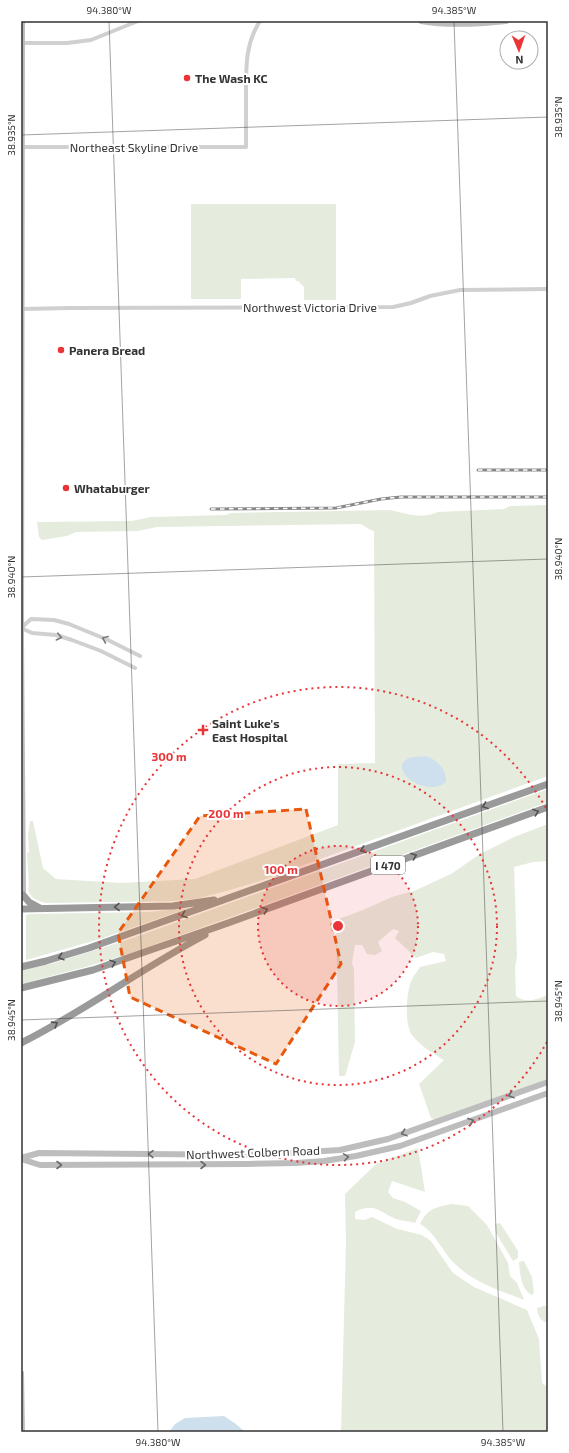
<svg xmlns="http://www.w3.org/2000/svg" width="569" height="1453" font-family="'Exo 2',sans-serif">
<rect width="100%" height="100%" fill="#fff"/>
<path fill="#e5ecde" d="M191 204H336V300H304V287L298 281H296L295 278 241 279V299H191Z
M548 505V776L260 881 219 893 194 899 173 901 46 903C37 901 30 898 28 889L29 886 27 853 29 852 28 836 30 821H33L43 868 56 879 122 883 195 879 338 825V764L375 763 374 531C368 530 366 526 360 524L157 527 138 531 76 532 67 536 42 540 39 537 37 522 132 521 151 517 226 515 231 513 389 510C407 513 420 520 438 512L504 509 510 506Z
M548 789V802L134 952 89 966 21 984V970L54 963 130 939Z
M548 824V861L533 862 514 867 517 956 515 968 516 996C526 1004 538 999 548 995V1081L434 1120 431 1118 419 1084 444 1060C434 1054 420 1046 412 1035 404 1024 406 990 413 977 415 974 418 971 420 967L446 961 444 954 433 952 416 958 395 938 399 931 393 929 378 942 382 951 375 955 367 954 362 945H355L352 963 354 969 355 1042 345 1076H339L336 920 363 910 392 897 414 891 451 874 480 854 514 837Z
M188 908H189L100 939 26 960V915L30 914 149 912Z
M418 1148 425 1192 392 1181 388 1192 393 1198 405 1202 421 1211 415 1223C409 1221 402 1221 396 1219 379 1212 375 1202 355 1212V1219L364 1220 372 1217 397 1229 422 1235 431 1241 453 1273 474 1287 527 1310 539 1339 542 1383 548 1387V1432H341L346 1241 345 1194 376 1164Z
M452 1204 468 1206 487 1225 508 1263 510 1276 517 1283 524 1300C499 1290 474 1283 454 1263 441 1250 436 1233 420 1224 428 1208 436 1207 452 1204Z
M500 1223 518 1251V1258L513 1261 496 1233 495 1224Z
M524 1261 532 1277 534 1293 532 1295C521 1290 520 1274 519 1262Z
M543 1306H548V1323C540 1321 538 1316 537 1308Z"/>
<path fill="#cee0ee" d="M426 756C437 760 447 769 446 782 427 798 388 771 407 759 412 756 421 757 426 756Z
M224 1416 236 1424 245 1432H169L175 1424 185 1418Z"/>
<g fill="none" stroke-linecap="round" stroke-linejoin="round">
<path stroke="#d0d0d0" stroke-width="4" d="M21 43H67L91 40 138 21
M22 147H246C246 130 246 112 246 95 246 68 245 44 260 21
M21 309 70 308 393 307 411 303 430 296 460 290 548 289
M135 668 101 651 72 640 56 635 32 633 21 628 31 619 54 620 69 624 108 640 140 656"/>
<path stroke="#bdbdbd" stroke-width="6" d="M421 21C449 26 478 24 506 21
M21 899 23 895 21 640 22 21
M21 1158 39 1153 259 1155 340 1150 388 1139 548 1082
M21 1159 40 1165 247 1164 296 1163 324 1161 356 1156 400 1146 548 1093
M21 1373 22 1432"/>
<path stroke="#9a9a9a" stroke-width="7" d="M23 895 29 902 40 908
M21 909 173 906 214 900
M21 967 46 961 89 948 548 784
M21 988 93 970 228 923 548 807
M21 1043C85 1011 142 968 205 935"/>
<g stroke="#888" stroke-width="3">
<path id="rail" d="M478 470H548
M211 509 336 508 381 499 401 497H548"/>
</g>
<use href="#rail" stroke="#fff" stroke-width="1.5" stroke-dasharray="4.5" stroke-linecap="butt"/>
</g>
<defs><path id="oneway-chevron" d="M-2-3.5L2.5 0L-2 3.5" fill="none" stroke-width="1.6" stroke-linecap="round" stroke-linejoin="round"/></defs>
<g stroke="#7a7a7a">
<use href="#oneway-chevron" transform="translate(59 637) rotate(13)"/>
<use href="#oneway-chevron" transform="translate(105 639) rotate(-157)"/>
</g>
<g stroke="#525252">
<use href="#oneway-chevron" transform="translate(485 806) rotate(160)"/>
<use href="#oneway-chevron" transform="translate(536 812) rotate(-20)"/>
<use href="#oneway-chevron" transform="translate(363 850) rotate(160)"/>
<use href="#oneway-chevron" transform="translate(414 856) rotate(-20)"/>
<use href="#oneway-chevron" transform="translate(117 907) rotate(179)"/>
<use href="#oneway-chevron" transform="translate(265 910) rotate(-20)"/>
<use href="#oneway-chevron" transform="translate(184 915) rotate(160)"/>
<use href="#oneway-chevron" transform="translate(61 957) rotate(163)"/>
<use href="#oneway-chevron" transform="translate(113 963) rotate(-19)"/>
<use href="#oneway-chevron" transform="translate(55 1024) rotate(-32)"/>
</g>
<g stroke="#6a6a6a">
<use href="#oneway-chevron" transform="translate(511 1095) rotate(161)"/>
<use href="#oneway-chevron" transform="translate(471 1121) rotate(-20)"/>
<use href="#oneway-chevron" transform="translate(404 1133) rotate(162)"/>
<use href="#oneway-chevron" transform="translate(151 1154) rotate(-179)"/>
<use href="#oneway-chevron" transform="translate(346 1157) rotate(-9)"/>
<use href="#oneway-chevron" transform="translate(59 1165)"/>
<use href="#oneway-chevron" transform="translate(203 1165)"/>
</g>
<path fill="#e8590c" fill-opacity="0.2" stroke="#e8590c" stroke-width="3" stroke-dasharray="8 5" stroke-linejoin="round" d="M306 809 341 964 276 1064 130 997 118 933 200 816Z"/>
<path fill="none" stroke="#333" stroke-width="1" stroke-opacity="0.45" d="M109 21 158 1432M454 21 503 1432M21 135 548 117M21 577 548 559M21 1020 548 1001"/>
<circle cx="338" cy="926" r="80" fill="#e93538" fill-opacity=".12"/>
<g fill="none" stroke="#e93538" stroke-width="2" stroke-dasharray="2 4">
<circle cx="338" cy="926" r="80"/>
<circle cx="338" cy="926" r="159"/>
<path d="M547 1042A239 239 0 1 1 547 810"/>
</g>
<g fill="#e93538" stroke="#fff" stroke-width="1.5">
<circle cx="187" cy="78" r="4"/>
<circle cx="61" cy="350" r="4"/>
<circle cx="66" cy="488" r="4"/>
<path d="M201 724h4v4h4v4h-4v4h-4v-4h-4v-4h4z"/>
</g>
<g text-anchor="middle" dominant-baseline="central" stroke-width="4" stroke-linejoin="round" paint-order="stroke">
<rect fill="#fff" stroke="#707070" stroke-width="1" x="371" y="856" width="34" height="18" rx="3"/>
<g font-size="11" font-weight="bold" fill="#333">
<text x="388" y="865">I 470</text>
</g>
<g font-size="12" font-weight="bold" fill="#333" stroke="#fff" text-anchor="start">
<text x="195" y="78">The Wash KC</text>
<text x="69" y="350">Panera Bread</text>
<text x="74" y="488">Whataburger</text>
<text x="212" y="723">Saint Luke's<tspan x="212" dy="14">East Hospital</tspan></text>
</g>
<g font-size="12" fill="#333" stroke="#fff">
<text x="134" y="147">Northeast Skyline Drive</text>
<text x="310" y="307">Northwest Victoria Drive</text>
<text transform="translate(253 1152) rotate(-2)">Northwest Colbern Road</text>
</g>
</g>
<circle cx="338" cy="926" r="6" fill="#e93538" stroke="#fff" stroke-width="2"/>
<g font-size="12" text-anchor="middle" font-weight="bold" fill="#e93538" stroke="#fff" stroke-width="4" stroke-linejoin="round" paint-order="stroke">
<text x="169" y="761">300 m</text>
<text x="226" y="818">200 m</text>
<text x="281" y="874">100 m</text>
</g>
<rect width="569" height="1453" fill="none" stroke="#ffffff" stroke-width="44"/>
<g transform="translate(519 50) rotate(178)"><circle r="19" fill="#ffffff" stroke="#adadad"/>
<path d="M0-3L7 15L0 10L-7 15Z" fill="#e93538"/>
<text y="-6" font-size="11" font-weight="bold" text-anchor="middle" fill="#333333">N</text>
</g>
<rect x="22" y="22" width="525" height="1409" fill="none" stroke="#333" stroke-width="1.5"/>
<g font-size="10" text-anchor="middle" fill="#333">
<text x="109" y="14">94.380°W</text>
<text x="454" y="14">94.385°W</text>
<text transform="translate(558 117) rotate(-90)" y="4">38.935°N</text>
<text transform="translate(11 135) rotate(-90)" y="4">38.935°N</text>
<text transform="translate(558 559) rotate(-90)" y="4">38.940°N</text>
<text transform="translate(11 577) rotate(-90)" y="4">38.940°N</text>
<text transform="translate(558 1001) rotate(-90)" y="4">38.945°N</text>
<text transform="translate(11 1020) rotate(-90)" y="4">38.945°N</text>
<text x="158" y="1446">94.380°W</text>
<text x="503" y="1446">94.385°W</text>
</g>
</svg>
